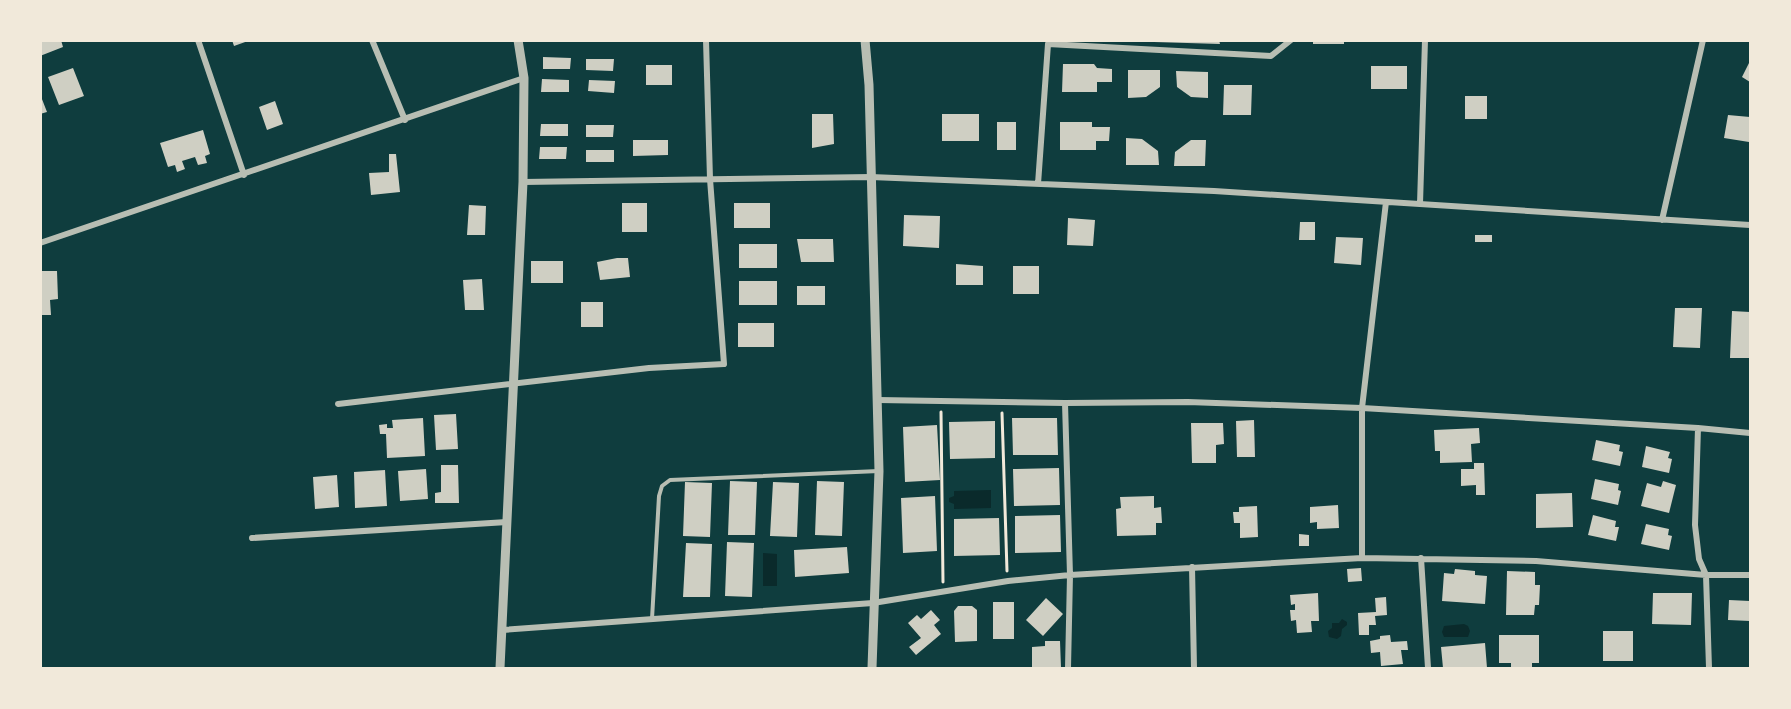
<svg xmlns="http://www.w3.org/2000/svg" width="1791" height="709" font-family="'IBM Plex Sans',sans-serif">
<rect width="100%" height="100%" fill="#0f3d3e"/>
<path fill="#0a2a2b" d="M991 490V508L954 509V504L949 502V498L954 496V491Z
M763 553 777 554V586H763Z
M1342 619 1347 622V625L1342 629 1341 636 1337 639 1329 637 1328 631 1332 628V623H1339Z
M1464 624 1468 626 1470 631 1468 637H1444L1442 632 1444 626Z"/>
<path fill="#cfcfc3" d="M40 40H61L63 47 40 56Z
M232 40H248V41L234 46Z
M1154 40H1219L1220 44 1154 42Z
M1313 40H1344V44H1313Z
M543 57 571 58 570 69H543Z
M586 59H614L613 71 586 70Z
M1750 61V82L1742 77Z
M1063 64H1094L1097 68 1112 69V82H1097V92H1062Z
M646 65H672V85H646Z
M1371 66H1407V89H1371Z
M73 68 84 96 59 105 48 77Z
M1128 70H1160V87L1146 97 1128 98Z
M1176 71 1208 72V98L1191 97 1177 87Z
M542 79 569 80V92H541Z
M589 80 615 81 614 93 588 91Z
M1224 85H1252L1251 115H1223Z
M40 94 47 112 40 114Z
M1465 96H1487V119H1465Z
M275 101 283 124 267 130 259 107Z
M812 114H833L834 144 812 148Z
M942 114H979V141H942Z
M1728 115 1750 117 1749 142 1724 138Z
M997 122H1016V150H997Z
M1060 122H1092V127H1110L1109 141H1096V150H1060Z
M541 124H568V136H540Z
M586 125H614L613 137H586Z
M203 130 210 154 205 156 207 163 198 165 195 157 182 161 185 169 177 172 175 165 168 167 160 143Z
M1126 138 1142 139 1158 151 1159 165H1126Z
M633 140H668V155L633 156Z
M1191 140H1206L1205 166H1174L1175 152Z
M540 147H567L566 159H539Z
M586 150H614V162H586Z
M389 154H396L400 192 371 195 369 173 389 172Z
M622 203H647V232H622Z
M734 203H770V228H734Z
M469 205 486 206 485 235H467Z
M904 215 940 216 939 248 903 246Z
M1068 218 1095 220 1093 246 1067 245Z
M1300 222H1315V240H1299Z
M1475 235H1492V242H1475Z
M1336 237 1363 238 1361 265 1334 263Z
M797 239H833L834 262H801Z
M739 244H777V268H739Z
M617 258H628L630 277 600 280 597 262Z
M531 261H563V283H531Z
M956 264 983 266V285H956Z
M1013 266H1039V294H1013Z
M40 271H57L58 299 50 300 51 315H40Z
M482 279 484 310H465L463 280Z
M739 281H777V305H739Z
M797 286H825V305H797Z
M581 302H603V327H581Z
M1675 308H1702L1700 348 1673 347Z
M1732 311 1750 312V358H1730Z
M738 323H774V347H738Z
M456 414 458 449 436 450 434 415Z
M423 418 425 456 387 458 386 434H380L379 425 387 424V428H393L392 420Z
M1012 418H1057L1058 455H1013Z
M1254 420 1255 457H1237L1236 421Z
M995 421V458L950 459 949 422Z
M1191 423H1223L1224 444 1216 445V463H1192Z
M937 425 940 480 905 482 903 427Z
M1479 428 1480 443 1471 444 1472 462 1440 463V451H1435L1434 430Z
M1596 440 1620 445 1619 451 1623 452 1620 466 1592 460Z
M1646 446 1670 452 1668 458 1672 459 1669 473 1642 467Z
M1474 463H1484L1485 495H1476V485L1461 486V469H1474Z
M441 465H458L459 503H435V493L441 492Z
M1059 468 1060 505 1014 506 1013 469Z
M426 469 428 499 400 501 398 471Z
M385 470 387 506 355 508 354 472Z
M337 475 339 507 315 509 313 477Z
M1595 479 1619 484 1618 490 1621 491 1618 505 1591 499Z
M730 481 757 482 755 535H728Z
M817 481 844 482 842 536 815 535Z
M1663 481 1676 485 1669 513 1641 506 1647 483 1661 487Z
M685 482 712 483 710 537 683 536Z
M773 482 799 483 797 537 770 536Z
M1572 493 1573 527 1536 528V494Z
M935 496 937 551 903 553 901 498Z
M1154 496V508L1161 507 1162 523H1156V535L1117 536 1116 509 1121 508 1120 497Z
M1338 505 1339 528 1317 529V522L1310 523V507Z
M1257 506 1258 537 1240 538V523H1234L1233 512H1239V507Z
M1060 515 1061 552 1015 553V516Z
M1593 515 1616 521 1615 527H1619L1616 541 1588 535Z
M999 518 1000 555 954 556V519Z
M1646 524 1669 529 1668 535 1672 536 1669 550 1641 544Z
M1299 534 1309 535V546H1299Z
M727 542 754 543 752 597 725 596Z
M686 543 712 544 710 597H683Z
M847 547 849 573 795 577 794 550Z
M1361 568 1362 581 1348 582 1347 569Z
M1455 569 1475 571V575L1487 576 1485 604 1442 601 1444 573 1454 574Z
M1507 571 1535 572V585H1540L1539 605H1535L1534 615H1506Z
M1318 593 1319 621H1311L1312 632 1297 633 1296 620 1291 621 1290 610H1295V604L1291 605 1290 595Z
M1653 593H1692L1691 625 1652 624Z
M1386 597 1387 615 1375 616 1376 625H1369V635H1359L1358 613 1376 612 1375 598Z
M1046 598 1063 614 1043 636 1026 620Z
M1729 600 1750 601V621L1728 620Z
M993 602H1014V639H993Z
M958 606H972L977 610V641L955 642 954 611Z
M931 610 940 620 934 625 941 634 916 655 909 647 921 638 908 623 917 615 921 619Z
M1603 631H1633V661H1603Z
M1390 635 1391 642 1407 641 1408 650H1401L1403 664 1381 666 1380 652 1371 653 1370 641 1380 639V636Z
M1499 635H1539V663H1532V667H1511V663H1499Z
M1045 641H1060L1061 668H1032V647L1045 646Z
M1485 643 1487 668H1443L1441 647Z"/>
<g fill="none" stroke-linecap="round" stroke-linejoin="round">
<path stroke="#f1e9da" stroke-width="3" d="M941 412 943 582
M1002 413 1007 571"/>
<path stroke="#b8beb3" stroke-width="4" d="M652 619 659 496 662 486 670 480 879 471"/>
<path stroke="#b8beb3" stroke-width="6" d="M198 40 244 175
M372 40 405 120
M523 182 871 177 1214 191 1750 225
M1038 184 1048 44 1271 56 1291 40
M1420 204 1425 40
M1662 220 1703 40
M40 243 524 78
M878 400 1065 403 1188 402 1362 408 1698 428 1750 433
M1065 403 1070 575 1068 668
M338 404 649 368 724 364 710 179 706 40
M1698 428 1695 525 1699 559 1706 575 1709 668
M252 538 507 522
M1362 558V408L1386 202
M1421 558 1428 668
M1192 567 1194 668
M502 630 873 603 1008 581 1070 575 1362 558 1536 561 1706 575H1750"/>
<path stroke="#b8beb3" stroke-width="9" d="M865 40 869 85 879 471 872 668
M500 668 523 182 524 78 518 40"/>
</g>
<rect width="1791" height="709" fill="none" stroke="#f1e9da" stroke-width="84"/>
</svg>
